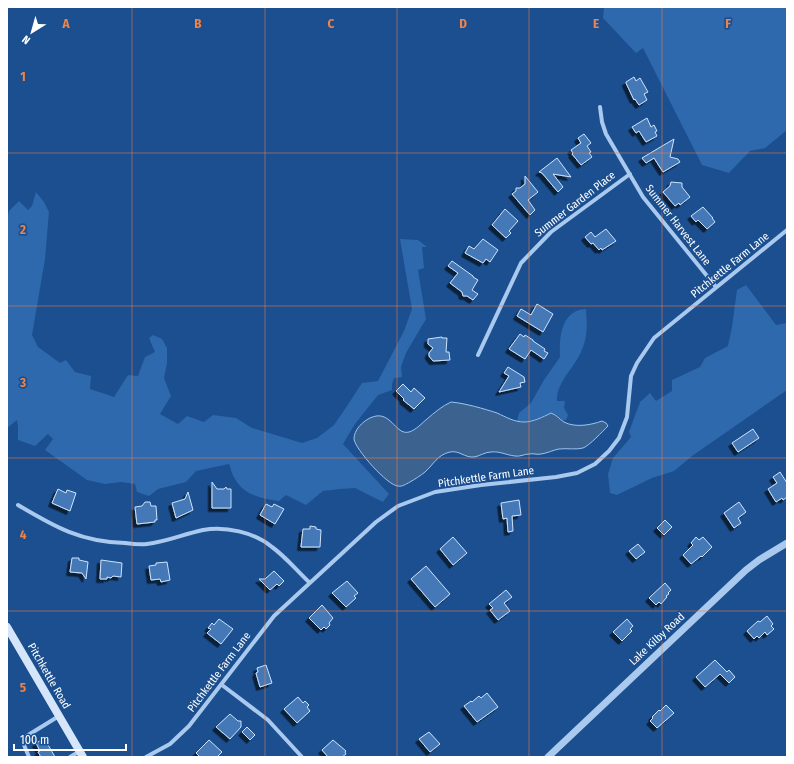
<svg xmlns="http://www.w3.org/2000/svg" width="794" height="764" font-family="'Fira Sans Condensed',sans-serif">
<defs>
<filter id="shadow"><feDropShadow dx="-3.5" dy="3.5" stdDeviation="0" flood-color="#0009"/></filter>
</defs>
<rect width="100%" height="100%" fill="#1b4f8f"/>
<path fill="#2e69ad" d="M604 7H787V130L765 148 750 151 729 173 702 165 643 48 636 53 603 18Z
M36 192 44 202 49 212 45 259 32 335 38 347 60 363 66 360 75 372 91 376 90 389 114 397 128 375 138 376 145 357 155 352 149 338 153 335 162 339 167 348V363L164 378 171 396 160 414 178 424 187 416 204 422 213 415 236 418 252 428 302 443 317 438 334 425 349 403 362 383 378 381 404 331 412 309 400 239 418 240 427 247H422L424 268 418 270 426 319 406 353 401 367 402 377 394 378 392 384V390L378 395 355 424 343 444 389 494 383 502 355 488 340 489 323 491 306 505 286 495 279 501C261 498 245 496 235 479 232 475 231 468 229 464L196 471 186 482 158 489 149 496 137 492 135 484 121 482 105 484 87 480 45 450 53 439 48 434 35 446 18 440V427L17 420 7 428V220L9 211 19 201 28 210 32 206Z
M746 285 776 325 787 323V390L692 456 674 471 652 478 617 495 610 493 608 474 613 458 631 437 629 432 640 402 650 393 656 401 672 391V380L700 367 705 358 728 346 732 327 737 290Z
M586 309C587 326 588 336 581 352 574 368 556 383 557 401H565L564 408 568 415 566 420H562L556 415 551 413C540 418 529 423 517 421L519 413 531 403 544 380 560 357C559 338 561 310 586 309Z"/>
<path fill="#3c6290" stroke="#9cc4f0" d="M451 402C464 403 485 409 497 413 506 417 514 422 524 422 533 422 543 417 551 413 557 415 559 419 564 422 575 428 591 425 602 421L606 423 608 426C603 431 589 446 583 448 576 450 567 448 559 449 553 450 548 453 541 454 537 455 533 453 529 454 524 454 520 457 515 456 506 455 500 451 491 452 485 452 480 456 474 457 465 458 459 450 450 452 437 455 434 464 425 472 420 476 415 479 410 482 406 484 402 487 398 486 388 486 355 449 354 439 354 430 362 422 370 418 391 408 395 436 409 432 416 430 422 423 427 419 434 413 442 406 451 402Z"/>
<path fill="#4478b7" stroke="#cfe3fa" filter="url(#shadow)" d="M634 77 636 81 640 78 648 92 644 94 647 100 639 105 635 99 634 100 626 83V82Z
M647 118 651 127 654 125 657 131 655 132 657 136 646 142 639 131 636 133 632 127Z
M584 134 591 143 587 146 591 152 589 153 592 157 581 165 572 154 573 153 571 150 581 143 578 138Z
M674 139 670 157 678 159 680 162 663 172 654 158 646 163 642 158Z
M557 158 571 177 553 174 563 187 558 192 542 173 539 172Z
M525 176 538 192 528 200 535 210 530 215 512 194 516 191V188H520L525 184Z
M671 182 682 183V187L690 197 680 205 679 203 675 206 663 192 670 186Z
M703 207 713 218H712L715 222 707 229 698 220 696 222 691 216Z
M505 209 518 221 509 231 511 233 506 238 492 225Z
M606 229 616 241 602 250 601 248 599 250 593 243 591 244 585 237 591 232 595 237Z
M483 239 498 250 490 262 486 259 483 263 465 253 469 246 474 249Z
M452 261 473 276V277L478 280 472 290 478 294 473 300 467 296H463L462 292 450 283 458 273 448 266Z
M537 304 553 314 543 332 517 316 521 309 531 315Z
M520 334 524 337 525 335 533 340V341L545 349 544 351 548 353 544 359 531 350 525 359 509 349Z
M442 337V338H447L446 352H449L450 360 433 361 429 356V353L433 348 428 344V339Z
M508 367 524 377 525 382 520 383 521 387 499 392 509 376 504 373Z
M403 384 411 392 414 388 425 398 414 409 403 400 404 399 396 391Z
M753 429 759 438 738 452 732 443Z
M780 472 787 483V497L783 500 782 498 776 502 768 489 777 483 773 477Z
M212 482 217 489H224L226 487 227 489H231V508H212Z
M58 489 66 493 67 490 76 493 70 511 52 503Z
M188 492 193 510 176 518 172 503 185 499Z
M519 500 521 515 512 516 513 531 508 532 507 518 503 519 501 503Z
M145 502H150L151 506H156L157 520H155V522L137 524 135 507 142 506Z
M739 502 746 512 738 518 741 523 734 528 724 513Z
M266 504 272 507 274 504 284 509 275 524 260 515Z
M665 520 672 527 664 535 657 528Z
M310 526 316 527V529L321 530 320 547H301L303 529H310Z
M453 537 467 553 453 565 440 549Z
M696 537 699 540 703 537 712 547 702 557 701 556 691 564 683 555 693 545 691 543Z
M638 544 645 552 636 559 629 551Z
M72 558H79V560L88 562 86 579 82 573 70 572Z
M101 560 122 563 121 577 113 576 111 578 107 577V579H100Z
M167 562 170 580 161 582 160 579 151 580 149 566 156 565V563Z
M426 566 450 594 435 607 411 579Z
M274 571 284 581 279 586 277 584 270 590 259 579H265Z
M347 581 358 593 354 596 356 598 346 607 332 593Z
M665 583 671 590 668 593 669 594 666 596 667 597 661 604 659 602 656 605 649 598Z
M506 590 512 597 504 603 510 611 498 620 490 610 493 608 489 604Z
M322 605 333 618 329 623 330 625 326 629 324 627 321 630 309 618Z
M767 616 773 624 771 626 774 629 767 635 765 632 759 638 757 636 754 639 747 631 758 621 760 622Z
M219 619 233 629 221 644 207 633 211 629 208 628 212 623 214 625Z
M627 619 633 626 630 629 632 631 622 641 613 632Z
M715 660 727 672 729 670 735 677 729 683 720 674 705 687 696 677Z
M266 665 272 683 260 687 256 673 258 672 257 668Z
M487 693 498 707 477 722 464 706 471 701 472 702 479 696 481 698Z
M298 697 303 703 305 701 309 705 307 707 310 711 297 723 284 709Z
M666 705 674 713 657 728 650 721 653 718 652 717 659 710 660 711Z
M230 714 238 721H241V727L230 739 216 727Z
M247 727 255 735 250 740 242 732Z
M429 732 440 744 430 752 419 739Z
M47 737 49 742 47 743 55 757H41L38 752 40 751 36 743Z
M209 740 222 752 217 757H200L196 753Z
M333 740 346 751 345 752 346 754 342 757H328L322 750Z"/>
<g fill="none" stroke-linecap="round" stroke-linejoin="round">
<path stroke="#a9c9ee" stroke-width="4" d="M600 107 602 122 606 134 643 197 716 287
M478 355 521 263 551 232 630 174
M18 505C55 527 81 542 125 543 132 544 140 545 147 544 166 542 184 534 203 530 225 526 254 532 272 547 286 557 297 571 310 583
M222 685 268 720 302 757
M29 757 24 745 25 737 59 716
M70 757 80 751
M146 757 170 744 189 726 274 616 376 522 398 506 435 492 481 485 556 477 577 473 595 464 609 451 619 438 627 417 631 376 637 363 654 338 787 230"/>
<path stroke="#a9c9ee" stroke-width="7" d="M548 757 746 570 759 560 787 543"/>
<path stroke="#d6e6fa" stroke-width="8" d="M7 627 83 757"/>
</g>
<path fill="none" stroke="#ee8249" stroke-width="1" stroke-opacity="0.55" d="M132 7V757M265 7V757M397 7V757M529 7V757M662 7V757M7 153H787M7 306H787M7 458H787M7 611H787"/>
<g text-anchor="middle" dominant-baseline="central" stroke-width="3.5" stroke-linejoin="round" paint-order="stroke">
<g font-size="11" fill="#fff" stroke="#1b4f8f">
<text transform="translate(575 204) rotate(-38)">Summer Garden Place</text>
<text transform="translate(678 225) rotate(52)">Summer Harvest Lane</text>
<text transform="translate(730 265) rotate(-39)">Pitchkettle Farm Lane</text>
<text transform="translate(486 477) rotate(-8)">Pitchkettle Farm Lane</text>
<text transform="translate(657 639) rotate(-43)">Lake Kilby Road</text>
<text transform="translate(219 672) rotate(-53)">Pitchkettle Farm Lane</text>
<text transform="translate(49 676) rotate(60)">Pitchkettle Road</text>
</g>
</g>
<g font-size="13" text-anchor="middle" font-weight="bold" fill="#ee8249" stroke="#1b4f8f" stroke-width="3.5" stroke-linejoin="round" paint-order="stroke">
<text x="66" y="28">A</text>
<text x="198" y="28">B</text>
<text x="331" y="28">C</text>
<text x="463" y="28">D</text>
<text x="596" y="28">E</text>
<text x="728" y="28">F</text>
<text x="23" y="81">1</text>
<text x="23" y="234">2</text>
<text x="23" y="387">3</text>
<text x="23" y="539">4</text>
<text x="23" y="692">5</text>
</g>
<rect width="794" height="764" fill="none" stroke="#ffffff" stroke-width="16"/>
<g transform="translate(32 32) rotate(217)" stroke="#1b4f8f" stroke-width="3" paint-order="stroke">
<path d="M0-3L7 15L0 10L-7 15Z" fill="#ffffff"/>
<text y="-6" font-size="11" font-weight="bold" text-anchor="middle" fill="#ffffff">N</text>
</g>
<path d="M14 744v6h112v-6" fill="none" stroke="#ffffff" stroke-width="2"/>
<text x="20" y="744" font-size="12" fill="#ffffff" stroke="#1b4f8f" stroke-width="3" paint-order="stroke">100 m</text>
</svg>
